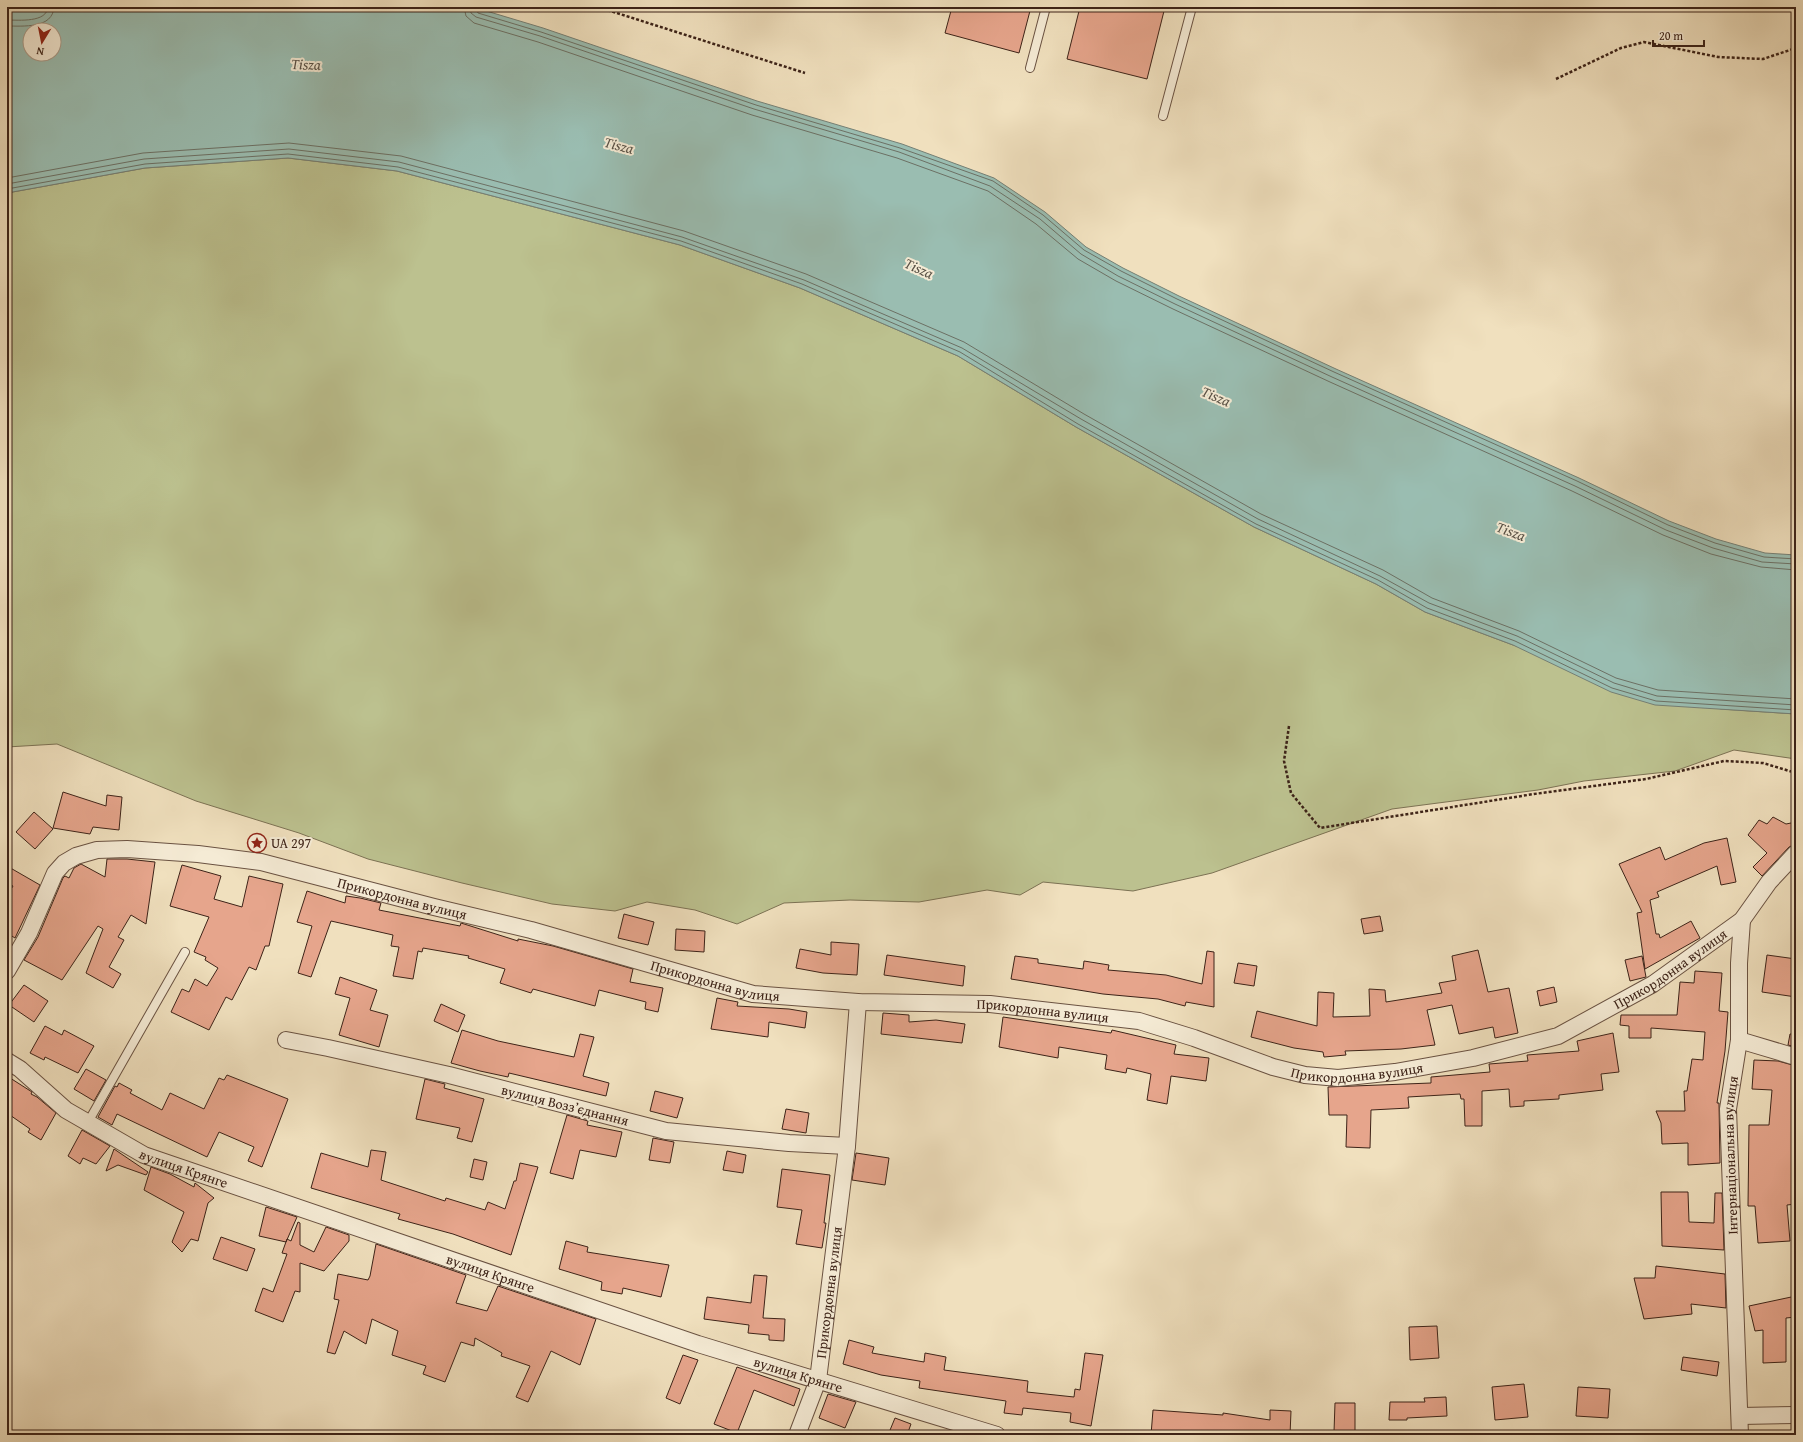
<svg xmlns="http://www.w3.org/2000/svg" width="1803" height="1442" font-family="'Gentium Book Plus',serif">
<rect width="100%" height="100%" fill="#f0e0be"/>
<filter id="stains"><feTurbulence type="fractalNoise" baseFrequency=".005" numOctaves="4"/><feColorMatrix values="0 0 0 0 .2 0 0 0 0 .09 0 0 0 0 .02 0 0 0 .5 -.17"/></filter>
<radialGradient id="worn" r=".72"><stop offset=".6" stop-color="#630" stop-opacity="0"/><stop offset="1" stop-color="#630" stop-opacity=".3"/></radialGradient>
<path fill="#bcc18f" stroke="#7c7254" d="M288 158 397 171 680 245 800 288 958 356 1076 427 1254 527 1376 584 1425 612 1513 645 1721 709 1796 714V759L1734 750 1675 771 1584 781 1538 790 1392 809 1212 873 1133 891 1043 882 1020 895 987 890 919 902 850 900 784 903 737 924 695 910 647 902 615 911 552 904 462 883 368 859 299 833 196 801 57 744 7 747V193L145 168Z"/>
<path fill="#9abdb1" stroke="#757f74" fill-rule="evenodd" d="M70 7H473L543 28 757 101 902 144 994 178 1045 212 1086 247 1123 268 1179 296 1336 369 1579 478 1669 521 1716 539 1765 553 1796 555V714L1655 705 1611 692 1513 645 1425 612 1376 584 1254 527 1076 427 958 356 800 288 680 245 397 171 288 158 145 168 7 193V11ZM30 30H54V54H30Z"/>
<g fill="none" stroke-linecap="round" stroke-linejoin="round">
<path stroke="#6c7064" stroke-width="1" d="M464 7 466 16 474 23 538 42 752 115 897 158 988 191 1036 224 1078 259 1116 281 1173 309 1330 382 1572 491 1663 535 1711 554 1761 567 1796 570
M470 7 471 13 476 17 540 36 754 109 899 152 990 186 1040 219 1081 254 1118 276 1175 304 1332 377 1575 486 1666 530 1713 548 1762 562 1796 564
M475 7 478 13 541 32 756 105 900 148 993 181 1043 215 1084 250 1121 271 1177 299 1334 372 1577 481 1668 525 1715 543 1764 557 1796 559
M7 20C19 20 47 23 48 7
M7 26C23 26 53 29 54 7
M7 178 143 153 289 143 401 156 684 231 806 274 964 342 1084 414 1261 514 1383 570 1432 598 1519 631 1616 678 1658 690 1796 699
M7 184 144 159 289 149 399 162 682 237 804 280 962 348 1081 419 1258 519 1380 576 1429 603 1517 636 1614 683 1657 696 1796 705
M7 189 145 164 288 154 398 167 681 241 802 284 960 352 1078 424 1256 524 1378 580 1427 608 1515 641 1612 688 1656 701 1796 710"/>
</g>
<path fill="#e6a58c" stroke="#3d2318" d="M952 7H1031L1019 53 945 33Z
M1080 7H1165L1147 79 1067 59Z
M63 792 106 806 107 795 122 797 119 830 93 827 90 834 53 828Z
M34 812 53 829 35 849 16 832Z
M1773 817 1786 824 1796 822V844L1789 847 1762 876 1753 867 1767 853 1748 835 1759 820 1767 824Z
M1727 838 1736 882 1721 885 1717 866 1657 892 1659 897 1650 900 1656 934H1659L1660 938 1691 921 1700 938 1645 969 1637 913 1642 912 1619 864 1660 847 1665 860 1704 843Z
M107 859H127L155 862 146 924 131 915 118 937 124 940 109 967 121 974 113 988 86 973 103 929 98 926 62 980 24 960 38 937 63 878 65 876 69 878 74 868 81 864 105 877Z
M182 865 221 876 214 899 242 907 249 876 283 884 269 946H265L256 970 249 967 232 1000 226 997 209 1030 171 1012 182 989 189 992 195 979 207 986 218 968 205 960 206 957 194 952 209 917 170 906Z
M7 866 40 885 15 938 7 933V896L13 886 7 883Z
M307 891 345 903 346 896 360 898 381 903 379 910 460 926 461 923 518 941V939L553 946 633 969 630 982 663 988 658 1012 645 1009 646 1002 599 990 595 1006 533 989 531 993 500 983 505 969 468 958 469 956 423 948 422 952 418 951 413 979 393 976 399 947 391 946 393 935 331 921 311 977 298 973 312 926 297 922Z
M624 914 654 922 648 945 618 938Z
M1380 916 1383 931 1364 934 1361 919Z
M676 929 705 931 704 952 675 950Z
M831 942 859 944 857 975 823 973 796 968 800 949 831 955Z
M1478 950 1488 992 1509 988 1518 1033 1495 1038 1493 1027 1459 1034 1452 1005 1427 1010 1435 1045 1401 1049 1345 1051 1346 1055 1324 1057 1323 1052 1294 1048 1251 1037 1257 1011 1317 1026 1318 992 1334 993 1333 1017 1370 1016 1369 989 1385 990 1386 1002 1442 993 1439 983 1456 980 1452 956Z
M1207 951 1214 952V1007L1186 1002 1185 1006 1158 999 1103 994 1011 979 1015 956 1038 959V963L1083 969 1084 961 1109 965 1108 970 1166 975 1202 984Z
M887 955 965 966 963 986 884 975Z
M1767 955 1796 959V997L1762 992Z
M1642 956 1646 977 1630 981 1625 960Z
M1238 963 1257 966 1254 986 1234 983Z
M1695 971 1722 973 1719 1011 1728 1012 1725 1051 1717 1103H1719L1720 1163 1688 1165V1143L1662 1144 1661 1123 1656 1111H1685L1684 1091H1687L1692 1059 1703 1060 1705 1032 1651 1028V1038H1629V1026L1620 1025 1621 1015H1677L1680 982 1694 983Z
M340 977 377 990 370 1010 388 1015 379 1047 339 1035 350 998 335 994Z
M24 985 48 1001 34 1022 9 1005Z
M1554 987 1557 1002 1540 1006 1537 991Z
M717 998 738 1002 737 1006 789 1009 807 1012 805 1028 769 1022 768 1037 711 1029Z
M441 1004 465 1015 458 1032 434 1021Z
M883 1013 909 1015V1022L936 1020 965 1024 962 1043 881 1034Z
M1003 1017 1111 1033 1112 1030 1176 1045 1174 1054 1209 1058 1206 1081 1171 1076 1167 1104 1147 1100 1151 1074 1127 1068 1126 1073 1105 1069 1107 1055 1059 1047 1058 1058 999 1047Z
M45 1026 62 1035 64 1030 94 1046 78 1073 45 1057 44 1060 30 1053Z
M462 1030 498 1041 574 1057 580 1034 594 1037 583 1076 609 1083 606 1096 509 1073 508 1077 480 1071 451 1063Z
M1613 1033 1619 1072 1601 1074 1603 1090 1559 1095V1099L1524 1101V1106L1510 1107 1509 1089 1482 1091V1126H1465L1464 1099H1461L1460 1094 1408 1097 1409 1108 1371 1110 1370 1148 1346 1147 1347 1115H1329L1328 1087 1431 1083V1077L1490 1072 1489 1064 1528 1061 1527 1055 1579 1051 1577 1041Z
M1790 1034H1796V1047L1788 1045Z
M1754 1060 1778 1061 1796 1066V1204L1787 1205 1790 1241 1758 1243 1755 1206H1748L1749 1125H1769L1772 1090 1752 1089Z
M86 1069 106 1080 94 1101 74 1089Z
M227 1075 288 1099 262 1167 248 1161 254 1147 219 1132 207 1157 117 1114 112 1125 98 1117 115 1086 117 1087 119 1083 132 1090 130 1093 162 1110 170 1093 204 1109 219 1078 224 1080Z
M7 1076 32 1092 31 1094 37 1097 56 1113 41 1140 28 1132 30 1129 7 1113Z
M425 1079 445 1084 444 1088 484 1099 472 1142 457 1138 460 1128 416 1119Z
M655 1091 683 1098 677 1118 650 1111Z
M786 1109 809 1113 806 1133 782 1129Z
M567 1115 588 1121 587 1125 622 1132 616 1157 580 1150 573 1179 550 1173Z
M82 1130 110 1146 96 1164 83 1158 80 1164 68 1156Z
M653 1138 674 1142 670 1163 649 1160Z
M114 1149 148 1172 146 1175 118 1165 106 1171Z
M371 1150 386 1152 381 1180 445 1201 446 1198 485 1210 488 1202 505 1209 514 1181H516L520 1163 538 1167 511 1255 453 1234 398 1219 400 1214 311 1188 321 1153 368 1167Z
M727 1151 746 1155 743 1173 723 1170Z
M856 1153 889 1158 885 1185 852 1180Z
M474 1159 487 1162 483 1180 470 1177Z
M151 1167 170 1174 194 1187 195 1183 214 1198 208 1203 198 1241 191 1239 182 1252 172 1242 184 1212 144 1190Z
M782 1169 830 1175 824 1223H826L822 1248 796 1244 802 1210 777 1207Z
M1661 1192H1688L1689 1222 1714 1223 1715 1193H1722L1724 1250 1662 1246Z
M266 1207 297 1217 286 1242 259 1236Z
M298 1222 300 1223V1245L314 1252 326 1227 349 1235V1241L324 1271 300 1263V1292L295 1291 283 1322 255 1311 263 1288 273 1292 287 1254 282 1253 287 1239 291 1241Z
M221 1237 255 1249 247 1271 213 1259Z
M566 1241 588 1247 587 1252 669 1265 661 1297 623 1288 622 1294 601 1290 602 1282 559 1269Z
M376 1244 466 1275 456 1303 487 1311 498 1286 596 1319 580 1365 551 1351 528 1402 516 1397 530 1366 501 1356 502 1353 475 1338 474 1346 461 1342 445 1382 423 1374 426 1366 392 1355 398 1331 372 1319 366 1344 344 1331 335 1354 327 1352 339 1300 334 1299 338 1274 368 1280 370 1276Z
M1656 1266 1725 1274 1726 1308 1691 1304 1692 1314 1644 1319 1634 1278H1655Z
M754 1275 767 1276 763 1318 785 1319 784 1341 769 1340V1335L748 1333 749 1325 704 1319 707 1297 751 1303Z
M1796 1296V1317L1786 1318V1362L1763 1363V1330L1755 1331 1749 1306Z
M1437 1326 1439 1358 1410 1360 1409 1327Z
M849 1340 874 1347 872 1353 924 1362 925 1353 946 1357 944 1370 1028 1381 1027 1392 1074 1397 1075 1389 1080 1390 1085 1353 1103 1355 1091 1426 1070 1422 1071 1413 1023 1408 1022 1415 1004 1413 1006 1401 919 1388 920 1381 881 1375 843 1364Z
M683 1355 698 1360 680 1404 666 1398Z
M1683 1357 1719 1362 1717 1376 1681 1370Z
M737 1367 800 1389 794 1406 754 1390 737 1433 714 1424Z
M1524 1384 1528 1417 1495 1420 1492 1387Z
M1578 1387 1610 1389 1608 1418 1576 1416Z
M828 1394 856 1402 845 1428 819 1418Z
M1446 1397 1447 1416 1407 1418V1420H1389L1390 1402H1425L1424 1398Z
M1335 1403H1355V1433L1334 1432Z
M1153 1410 1223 1415V1413L1270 1420V1410L1291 1411 1290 1435H1151Z
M895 1418 911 1424 907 1435H888Z"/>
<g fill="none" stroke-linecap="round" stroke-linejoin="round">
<g stroke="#6a5242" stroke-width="10">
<path id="service" d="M1030 68 1046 7
M1163 116 1192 7
M87 1124 185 952"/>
</g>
<g stroke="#6a5242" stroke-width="18">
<g id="minor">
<path id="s1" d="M7 971 29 933 55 873 64 863 76 856 97 850 127 849 198 854 261 862 434 907 531 930 753 994 858 1002 990 1004 1139 1021 1194 1038 1273 1067 1305 1075 1338 1078 1395 1072 1473 1058 1558 1036 1653 984 1742 920 1769 882 1796 853"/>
<path d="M286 1040 328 1048 449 1075 666 1131 789 1143 847 1146"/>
<path d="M1739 1040 1796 1057"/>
<path id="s2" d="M7 1061 20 1069 66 1110 144 1155 698 1344 997 1435"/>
<path d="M1740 1416 1796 1415"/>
<path id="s3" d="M797 1435 818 1380 847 1146 858 1002"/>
<path id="s4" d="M1740 1435 1728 1109 1739 1040V963L1742 920"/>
</g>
</g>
<path stroke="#3d2318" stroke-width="2.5" stroke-dasharray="3 2" stroke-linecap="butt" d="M598 7 805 73
M1556 79 1621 48 1644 42 1718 57 1763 59 1796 48
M1289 726 1284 761 1291 793 1320 828 1534 794 1646 779 1724 761 1763 763 1796 773"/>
<use href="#service" stroke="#f5ebd5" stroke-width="8"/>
<use href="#minor" stroke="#f5ebd5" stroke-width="16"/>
</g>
<defs>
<g id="sight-ring" transform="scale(1)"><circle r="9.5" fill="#f5ebd5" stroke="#8f2418" stroke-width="1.5"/><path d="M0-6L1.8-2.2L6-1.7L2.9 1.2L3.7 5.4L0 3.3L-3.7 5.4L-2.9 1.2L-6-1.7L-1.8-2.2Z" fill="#8f2418"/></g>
</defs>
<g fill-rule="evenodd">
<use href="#sight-ring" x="257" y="843"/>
</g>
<g text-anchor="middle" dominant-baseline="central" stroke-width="4" stroke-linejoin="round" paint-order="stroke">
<g font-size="14" fill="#3d2318" stroke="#f5ebd5" text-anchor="start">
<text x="271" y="843">UA 297</text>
</g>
<g font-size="14" fill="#3d2318" stroke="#f5ebd5">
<text stroke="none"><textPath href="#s1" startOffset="469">Прикордонна вулиця</textPath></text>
<text stroke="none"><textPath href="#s1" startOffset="1783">Прикордонна вулиця</textPath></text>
<text stroke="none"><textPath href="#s1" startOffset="793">Прикордонна вулиця</textPath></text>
<text stroke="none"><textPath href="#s1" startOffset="1123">Прикордонна вулиця</textPath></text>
<text stroke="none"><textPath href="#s1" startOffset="1447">Прикордонна вулиця</textPath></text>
<text transform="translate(565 1105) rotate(14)">вулиця Воззʼєднання</text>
<text stroke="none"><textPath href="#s4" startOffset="280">Інтернаціональна вулиця</textPath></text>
<text stroke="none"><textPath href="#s2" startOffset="209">вулиця Крянге</textPath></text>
<text stroke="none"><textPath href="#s2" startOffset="533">вулиця Крянге</textPath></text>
<text stroke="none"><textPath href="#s3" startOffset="147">Прикордонна вулиця</textPath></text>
<text stroke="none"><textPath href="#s2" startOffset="857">вулиця Крянге</textPath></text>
</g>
<g font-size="15" font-style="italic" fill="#595146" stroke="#f5ebd5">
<text transform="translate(306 64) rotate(2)">Tisza</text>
<text transform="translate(619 145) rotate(15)">Tisza</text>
<text transform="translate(919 268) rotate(24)">Tisza</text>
<text transform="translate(1216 396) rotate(23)">Tisza</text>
<text transform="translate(1511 531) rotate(20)">Tisza</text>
</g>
</g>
<rect width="1803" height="1442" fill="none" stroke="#f0e0be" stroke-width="24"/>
<rect x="8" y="8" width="1787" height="1426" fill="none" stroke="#3d2318" stroke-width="2"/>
<rect x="12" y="12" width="1779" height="1418" fill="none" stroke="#3d2318"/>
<g transform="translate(42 42) rotate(190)"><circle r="19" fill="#f5ebd5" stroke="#ab9b89"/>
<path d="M0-3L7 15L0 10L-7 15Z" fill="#8f2418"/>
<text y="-6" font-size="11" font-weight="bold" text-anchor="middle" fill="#3d2318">N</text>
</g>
<path d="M1653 40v6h51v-6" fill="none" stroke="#3d2318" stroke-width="2"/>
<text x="1659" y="40" font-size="12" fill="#3d2318" stroke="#f5ebd5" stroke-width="3" paint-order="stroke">20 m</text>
<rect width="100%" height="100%" filter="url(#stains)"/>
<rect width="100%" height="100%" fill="url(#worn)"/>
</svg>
